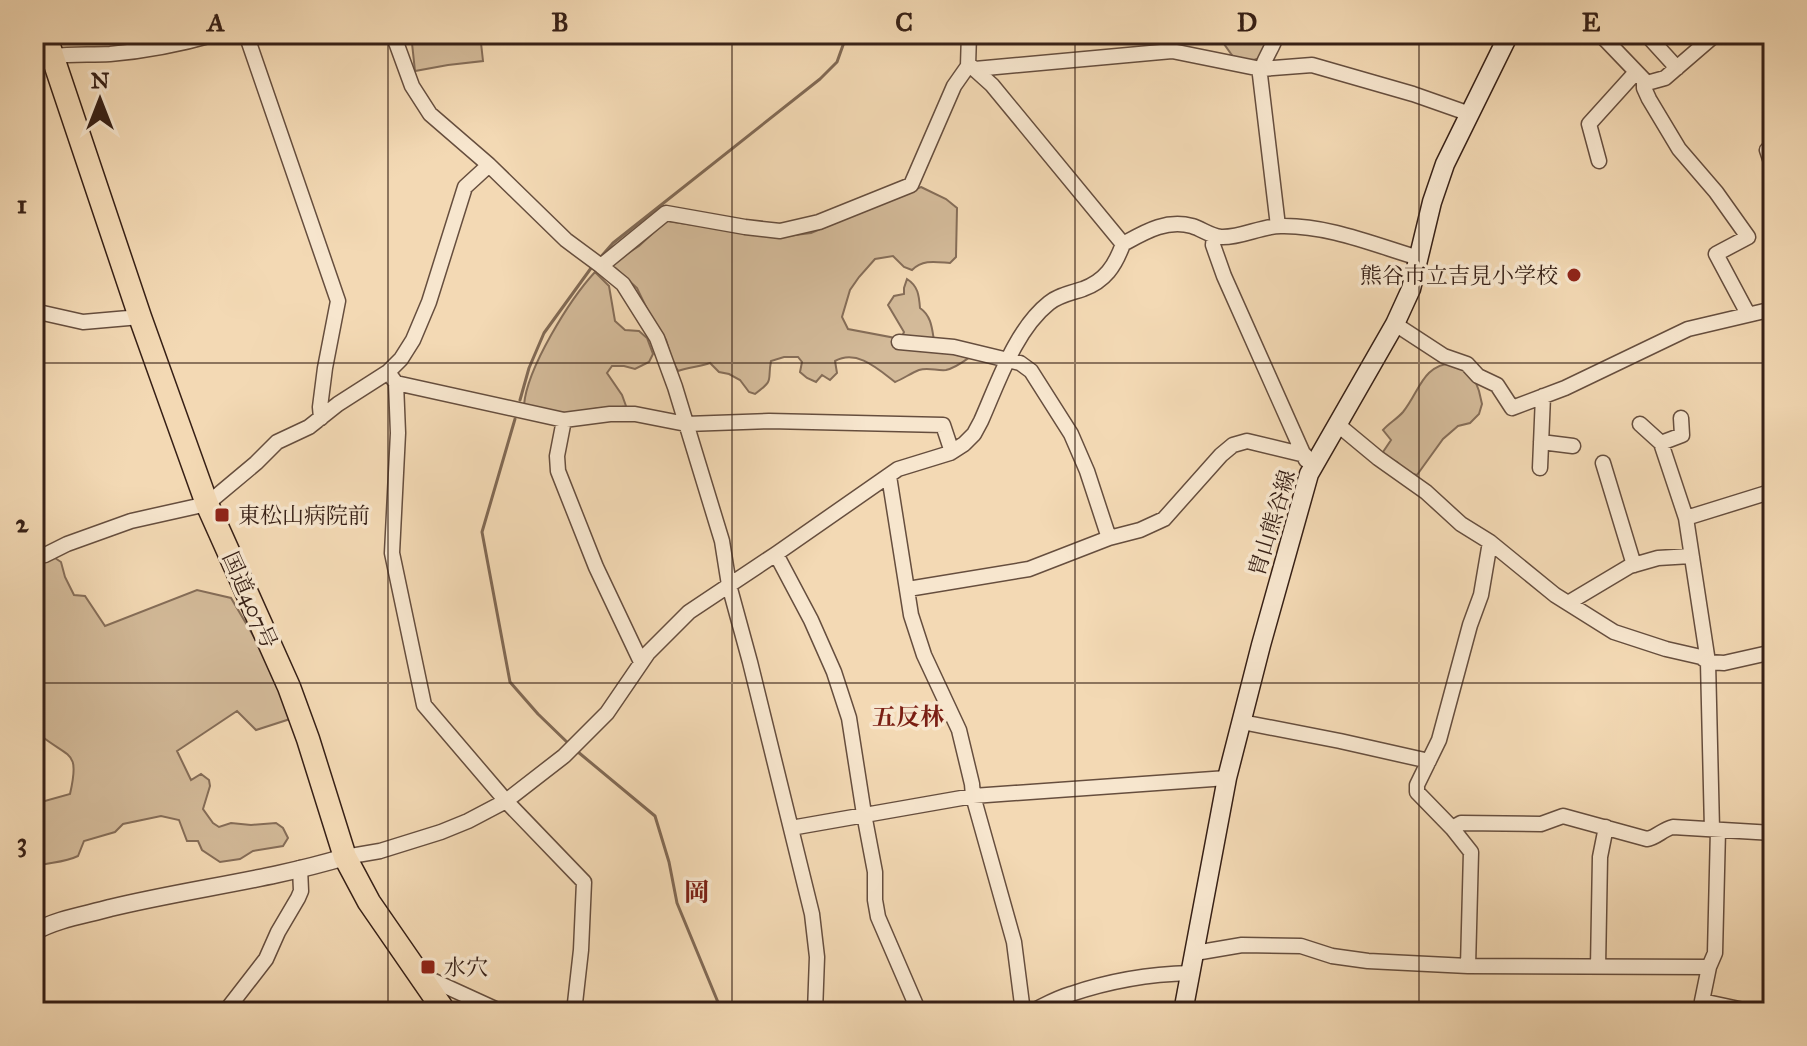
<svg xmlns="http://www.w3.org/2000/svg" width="1807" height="1046" font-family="'IM FELL Great Primer','Noto Serif JP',serif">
<rect width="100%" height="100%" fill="#f3d9b4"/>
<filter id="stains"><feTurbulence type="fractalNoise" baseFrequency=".0025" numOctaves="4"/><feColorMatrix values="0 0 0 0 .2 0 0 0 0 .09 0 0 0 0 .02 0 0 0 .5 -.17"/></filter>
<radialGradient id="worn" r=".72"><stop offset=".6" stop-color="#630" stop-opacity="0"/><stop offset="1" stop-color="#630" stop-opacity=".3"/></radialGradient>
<path fill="#d3ba99" stroke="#856d58" stroke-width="2" d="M411 34H480L483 61 448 65 415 71Z
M1217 34H1280C1264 55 1262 65 1234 58Z
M921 187 946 199 957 208 956 257 950 263C936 262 923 259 912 270L904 267 893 256 875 259 859 277 850 290 842 317 848 329 901 339 904 332 888 305 894 296 904 294V288L907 279C918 286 919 295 920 308 933 317 932 332 935 346L970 357C963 362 955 368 946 370 937 371 928 367 919 370 911 373 903 379 895 382 878 369 857 349 835 361L837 373 830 380 822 375 816 382 807 378 800 372 802 362 798 357H784L771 361C767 382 775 379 755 394L749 392 740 380 729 374 719 372 710 363C699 367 689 367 678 371L672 360 666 340 648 311 637 288 611 264 639 246 666 221 779 237 811 233Z
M595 272 609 286 615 321 625 330 639 331 647 338 653 354 649 362 635 369 624 366H612L607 373 622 395 626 406 618 408H598L580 413 562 415 524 405C527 368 570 299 595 272Z
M1453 363 1465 367 1474 378 1479 391 1482 404 1479 414 1470 423 1458 426 1443 439 1417 475 1408 473 1397 462 1381 455 1391 440 1383 430C1389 423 1397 419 1403 412 1420 391 1422 365 1453 363Z
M52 556 61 562 65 577 74 595 85 596 105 626 197 590 231 598 270 664 290 719 256 730 237 711 177 751 191 780 201 774 209 780 210 786 203 809 213 823 219 827 231 823 251 825 276 823 283 828 288 838 283 846 253 851 240 859 220 862 202 850 198 841H187L179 820 161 816 123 824 115 832 84 841 78 856C63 863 49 862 34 867V804L70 794C80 750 70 759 40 735L34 739V562Z
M1773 657V747H1765V659Z"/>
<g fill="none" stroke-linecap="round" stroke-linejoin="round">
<path stroke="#816954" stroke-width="3" d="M599 259 613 243 820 79 837 62 847 34
M520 400 529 368 544 333 594 264
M515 419 482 532 510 682 538 714 569 744
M578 752 655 816 669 862 677 903 722 1012"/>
<g stroke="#664e3e" stroke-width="17">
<path id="minor" d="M246 34 338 301 325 368 320 407 321 418
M393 34 412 86 430 114 489 165 566 240 601 266 623 284 657 338 675 387 722 541 729 585 750 662 812 914 817 957 815 1012
M1277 34C1273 48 1262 61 1260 75L1278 226
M1600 34 1647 83 1665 78 1716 34
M1646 34 1677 68
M53 56C72 54 91 55 110 54 146 51 181 44 216 34
M972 67 992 85 1123 244
M975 69 1172 51 1261 69 1312 65 1413 94 1470 114
M1644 80V88L1649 99 1679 149 1716 192 1748 237 1716 254 1748 314
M1773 145 1767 150 1773 168
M1599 161 1589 124 1636 72
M1214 236 1213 245 1224 276 1306 460
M601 266 666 213 745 227 780 231 819 222 911 185 954 86 968 66 969 34
M34 311 83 322 140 317
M1395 324 1444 356 1467 364 1478 376 1497 385 1512 408 1565 388 1688 329 1773 309
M899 342 954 347 1020 363 1031 371 1071 434 1087 471 1109 538
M388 372 396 383 398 433 392 553 424 705 506 801 584 882 581 950 574 1012
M396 383 564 420 610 414H635L686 424 769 421 943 425 952 452
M564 420 557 456 558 471 596 567 641 662
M1337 424 1378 458 1426 492 1461 524 1490 542 1555 595 1614 632 1666 649 1701 657 1708 662 1724 663 1773 652
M1640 424 1661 443 1686 518
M1541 442 1573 446
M1661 443 1682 435 1681 418
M1603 463 1634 565
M1540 468 1543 396
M889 476 911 615 924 655 959 730 972 784 973 796 1014 942 1023 1012
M776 554 811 620 834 672 849 718 864 814 875 872V900L878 917 919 1012
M34 557 45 555 67 544 131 521 207 504 256 463 277 442 309 427 338 404 388 372 401 359 413 340 429 302 465 187 489 165
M908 589 1029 569 1109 538 1140 530 1164 519 1221 455 1233 445 1247 441 1305 455
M1568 603 1630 566 1658 558 1691 556
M1242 722 1340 741 1429 761
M791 828 973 796 1227 778
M1452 828 1461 823 1541 824 1563 816 1647 839C1656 838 1663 829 1673 827L1773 833
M1712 829 1708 662 1686 518 1773 491
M1718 830 1715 953 1709 967 1702 1001 1753 1012
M345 857 380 851 441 832 468 821 506 801 564 756 607 713 648 653 689 612 776 554 898 469 950 453 964 444 974 434 981 421C998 383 1015 330 1049 303 1059 295 1071 293 1083 289 1105 281 1115 266 1123 244 1145 232 1166 219 1192 226 1202 229 1210 236 1221 237 1241 238 1261 226 1281 226 1328 225 1375 245 1419 258
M1195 953 1242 945 1301 946 1332 956 1368 961 1468 966 1709 967
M1468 966 1471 852 1452 828 1417 792V785L1439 740 1470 625 1481 595 1490 542
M1598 967 1600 857 1606 827
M421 975 502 1012
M225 1012 266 959 278 932 298 898 301 891 300 868
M1030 1012C1043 1006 1057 998 1071 994 1109 981 1150 974 1190 973"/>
</g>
<g stroke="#664e3e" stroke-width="19">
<path id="tertiary" d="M34 932C57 919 85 915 110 908 188 889 269 880 345 857"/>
</g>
<g stroke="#372016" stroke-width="21">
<path id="secondary" d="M1183 1012 1227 778 1261 645 1309 474 1395 324 1411 289 1432 202 1445 164 1509 34"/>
</g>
<g stroke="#372016" stroke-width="25">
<path id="trunk" d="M45 34 140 317 207 504 289 687 308 739 345 857 369 902 445 1012"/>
</g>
<use href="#minor" stroke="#f7e6ce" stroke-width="14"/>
<use href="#tertiary" stroke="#f7e6ce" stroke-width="16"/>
<use href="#secondary" stroke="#f7e6ce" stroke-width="18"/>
<use href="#trunk" stroke="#f3d9b4" stroke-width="22"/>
</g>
<path fill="none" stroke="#372016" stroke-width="2" stroke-opacity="0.55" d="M388 34V1012M732 34V1012M1075 34V1012M1419 34V1012M34 363H1773M34 683H1773"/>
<g fill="#8f2418" stroke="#f7e6ce" stroke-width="3">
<circle cx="1574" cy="275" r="8"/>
<rect x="214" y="507" width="16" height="16" rx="4"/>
<rect x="420" y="959" width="16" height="16" rx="4"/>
</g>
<g text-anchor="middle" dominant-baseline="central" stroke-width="7" stroke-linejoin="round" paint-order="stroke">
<g font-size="22" fill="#372016" stroke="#f7e6ce" text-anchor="start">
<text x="1558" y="275" text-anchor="end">熊谷市立吉見小学校</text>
<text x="238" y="515">東松山病院前</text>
<text x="444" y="967">水穴</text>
</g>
<g font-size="22" fill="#372016" stroke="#f7e6ce">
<text transform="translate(1272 523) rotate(-73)">胄山熊谷線</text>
<text transform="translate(250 600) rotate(66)">国道407号</text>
</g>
<g font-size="24" font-weight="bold" fill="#7a1f14" stroke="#f7e6ce">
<text x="908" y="717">五反林</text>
</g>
<g font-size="26" font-weight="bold" fill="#7a1f14" stroke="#f7e6ce">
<text x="697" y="892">岡</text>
</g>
</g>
<rect width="1807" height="1046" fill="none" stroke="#f3d9b4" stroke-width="88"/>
<g transform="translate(100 100)" stroke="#f7e6ce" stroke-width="6" paint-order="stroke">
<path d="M0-6L14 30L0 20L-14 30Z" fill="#372016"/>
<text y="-12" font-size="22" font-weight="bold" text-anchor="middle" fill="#372016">N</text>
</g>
<rect x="44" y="44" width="1719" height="958" fill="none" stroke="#372016" stroke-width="3"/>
<g font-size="26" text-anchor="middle" font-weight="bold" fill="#372016">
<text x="216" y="31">A</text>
<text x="560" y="31">B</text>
<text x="904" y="31">C</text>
<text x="1247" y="31">D</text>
<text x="1591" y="31">E</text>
<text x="22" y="213">1</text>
<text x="22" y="532">2</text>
<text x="22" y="851">3</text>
</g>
<rect width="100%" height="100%" filter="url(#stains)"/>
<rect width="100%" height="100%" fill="url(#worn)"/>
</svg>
